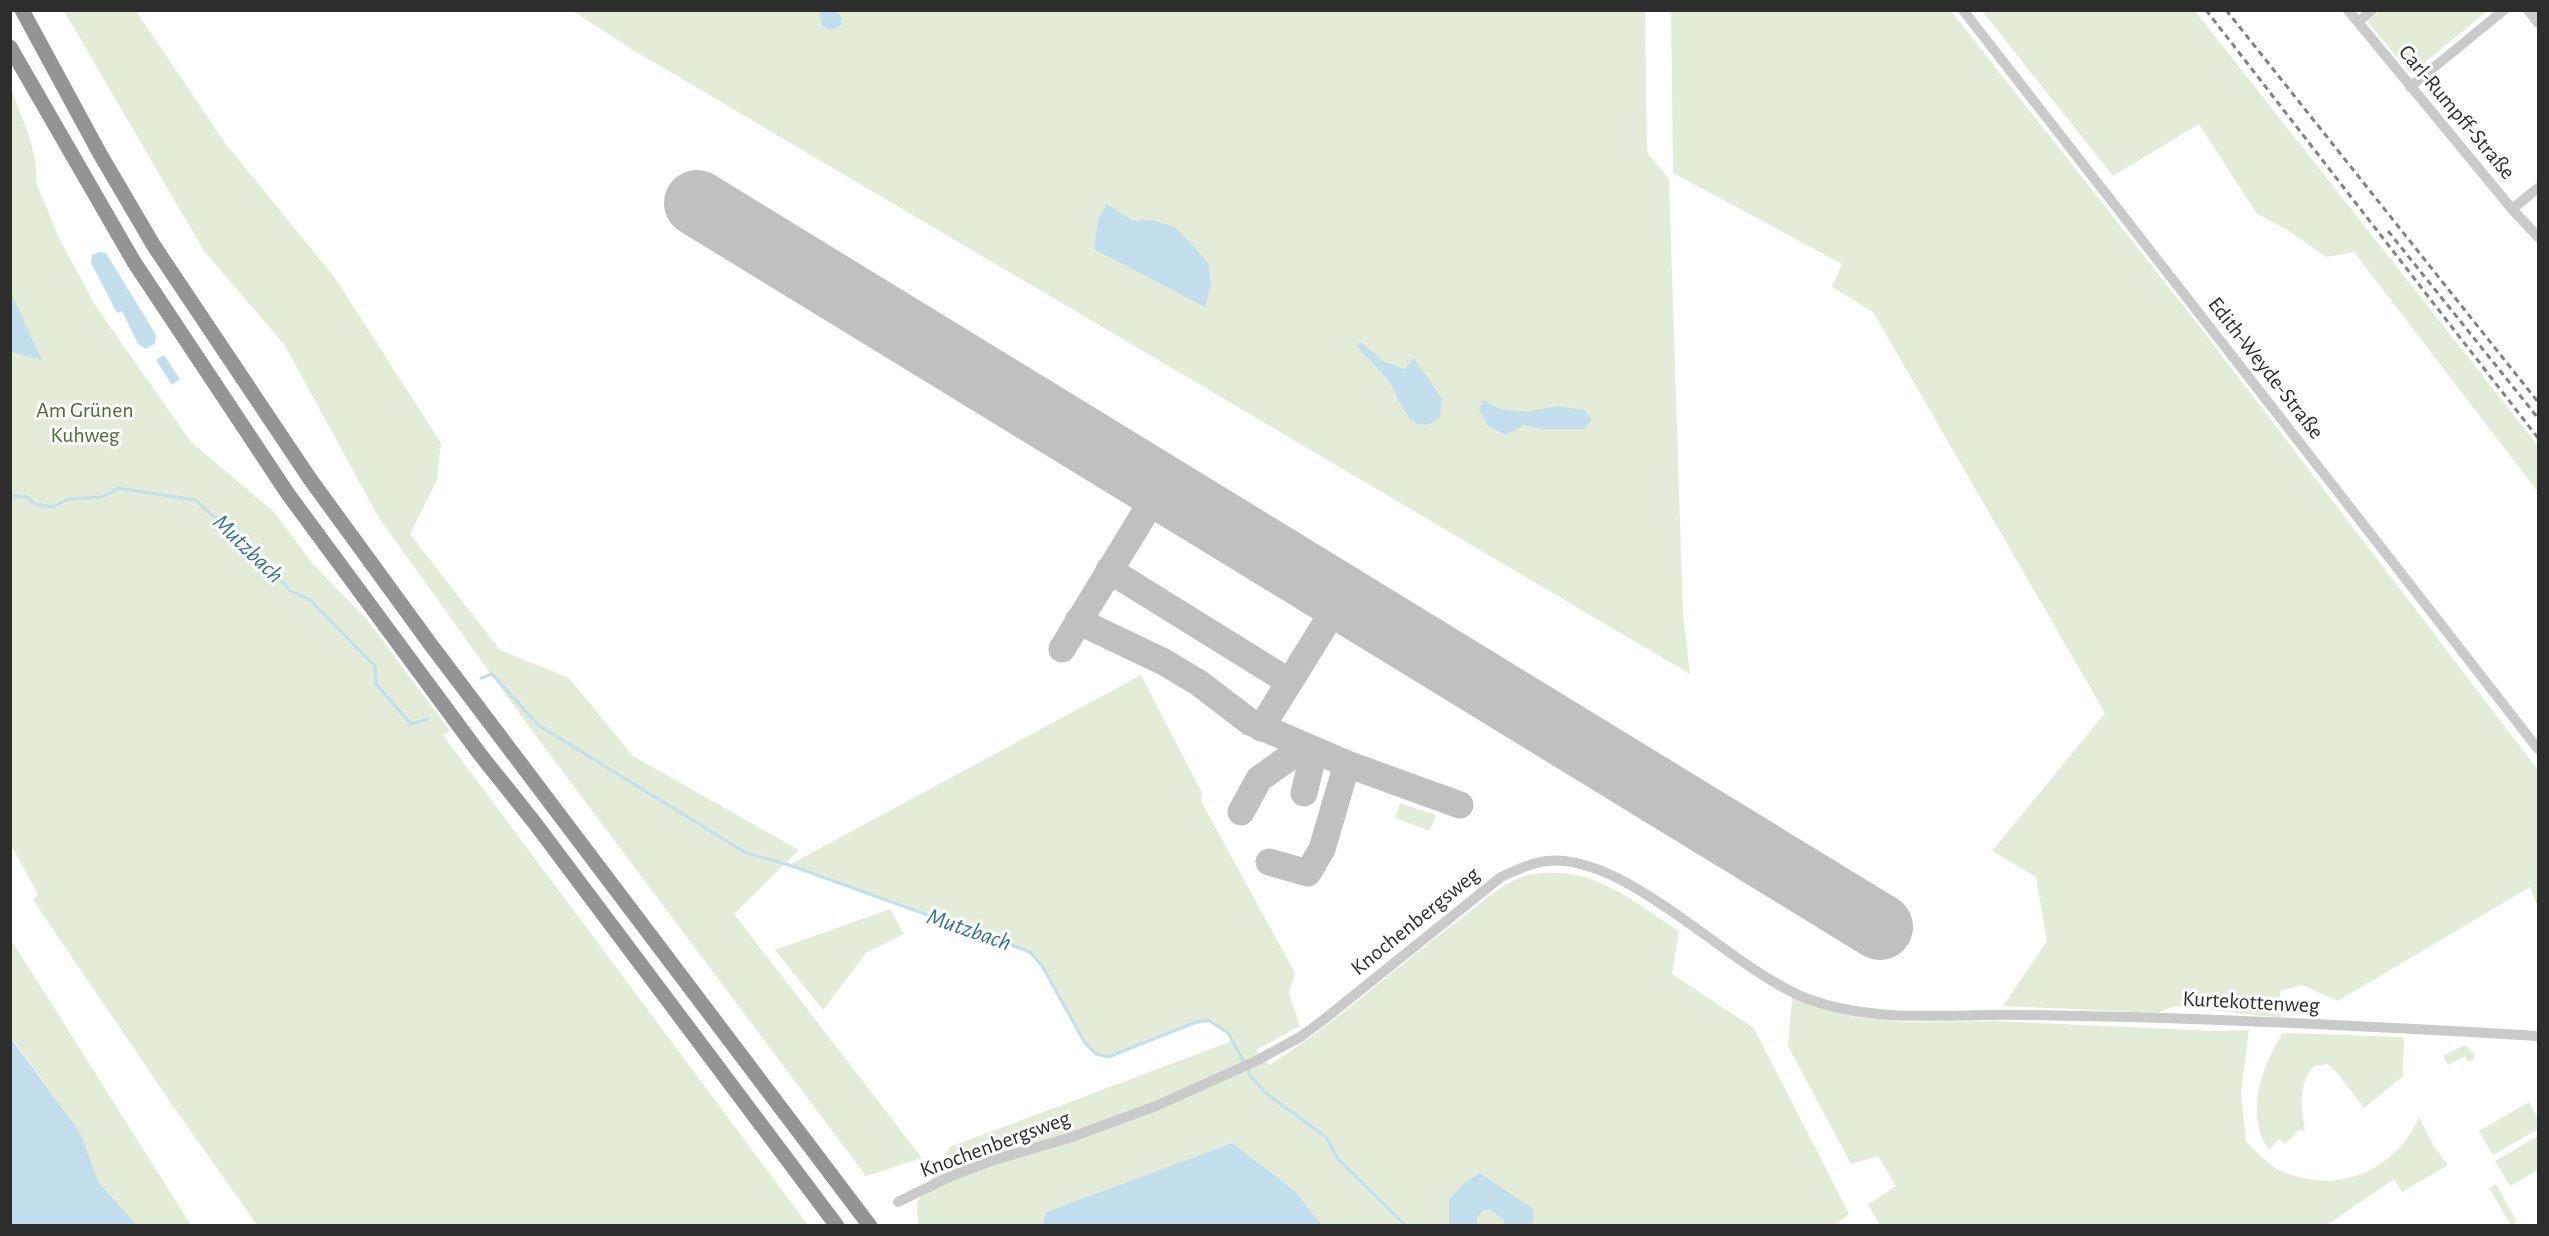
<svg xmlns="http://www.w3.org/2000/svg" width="2549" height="1236" font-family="'Alegreya Sans',sans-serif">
<rect width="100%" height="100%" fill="#fff"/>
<path fill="#e3ecd9" d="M64 11H136L225 143 335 278 441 443 437 480 410 534 500 650 569 678 633 756 799 850 734 914 922 1158 866 1176 521 716 379 518 284 344 204 251Z
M573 11H1645L1647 152 1669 179 1683 614 1690 674 633 50Z
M1671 11H1951L2197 323 2538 770V907L2530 887 2338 1001 2302 985 2280 991 2281 1018 2176 1006 2156 1013 2003 1006 2047 941 2036 877 1992 851 2105 713 1873 312 1832 287 1842 264 1673 173Z
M1982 11H2195L2538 446V492L2354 252 2326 257 2286 229 2257 214 2199 124 2113 176Z
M2380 11H2487L2411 74 2367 21Z
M10 86C20 113 39 153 36 182L58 236 95 305 191 442 274 512 313 564 368 621 450 731 443 735 808 1225H257L175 1109 33 900 38 894 11 845Z
M1141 675 1202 793 1201 801 1295 973 1289 993 1300 1026 1256 1050 1269 1065C1335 1024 1392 970 1454 924 1474 909 1494 889 1517 879 1531 872 1556 872 1571 874 1610 880 1646 910 1679 931L1672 974 1754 1028 1849 1214 1835 1226 1322 1225 1294 1190 1232 1143 1046 1212 1042 1225H918L917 1202 950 1147 1232 1041 1228 1033 1208 1020 1194 1023 1108 1057 1096 1054 1085 1043 1042 966 1030 952 990 935 789 865Z
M1400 803 1436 815 1430 831 1395 818Z
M890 909 904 934 866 953 823 1010 775 950Z
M10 938 191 1225H137L99 1183 80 1132 11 1037Z
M1792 998 1854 1017 1906 1022 1994 1021 2215 1031 2249 1030 2241 1093 2246 1142C2256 1151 2266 1162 2277 1169 2282 1172 2289 1174 2295 1176 2346 1192 2398 1166 2419 1117L2433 1145 2448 1165 2402 1192 2394 1179 2327 1225H1880L1868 1205 1896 1186 1878 1156 1851 1164 1788 1046Z
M2283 1033 2402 1037 2404 1040 2403 1076 2364 1108 2334 1069 2327 1064 2314 1066C2298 1082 2301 1110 2305 1131L2299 1130 2285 1144 2279 1139 2269 1150C2244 1116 2262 1065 2283 1033Z
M2465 1045 2475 1055 2474 1059 2468 1062 2465 1056 2448 1065 2443 1056Z
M2529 1102 2538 1119V1129L2493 1155 2479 1131Z
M2538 1136V1170L2510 1186 2495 1161Z
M2496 1184 2517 1222 2511 1225 2489 1188Z"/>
<path fill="#c3deed" d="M819 11H837L842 19V24L837 28 829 30 822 25Z
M1107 204 1133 221 1151 220 1175 227 1197 250 1209 265 1211 284 1205 307 1094 249 1098 220Z
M99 252 106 253 156 335 155 343 146 349 138 344 122 311 117 313 91 263 92 255Z
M11 293 42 360 11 352Z
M1360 342 1385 362 1405 369 1414 358 1442 399 1440 417C1410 442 1402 400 1389 382 1381 371 1370 361 1360 350L1357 346Z
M164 355 180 379 172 385 156 360Z
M1483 400 1500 409 1527 412 1557 406 1585 410 1592 420 1584 429H1541L1524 425 1506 435 1488 426 1479 409Z
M10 1037 80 1132 99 1183 137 1225H11Z
M1232 1143 1294 1190 1322 1225H1042L1046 1212Z
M1480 1173 1533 1209 1534 1219 1531 1225H1504V1220L1489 1209 1483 1210 1477 1218V1225H1449V1200L1463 1184Z"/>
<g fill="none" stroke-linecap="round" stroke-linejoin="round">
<path stroke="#c3deed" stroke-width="3" d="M10 496 26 497 35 504 52 507 69 499 102 497 118 488 195 500 273 569 289 590 310 600 375 666 376 684 411 724 428 719
M481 678 492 674 538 725 746 853 789 865 1030 952 1042 966 1085 1043 1096 1054 1108 1057 1194 1023 1208 1020 1228 1033 1244 1062
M1247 1068 1251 1077 1268 1095 1326 1137 1338 1159 1406 1226"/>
<path stroke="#c0c0c0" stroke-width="27" d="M1109 570 1288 681
M1078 621 1164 662 1199 683 1250 722 1347 764 1322 849 1308 873 1269 862
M1062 649 1160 488
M1261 728 1341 599
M1347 764 1460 805
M1304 793 1314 752
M1241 812 1259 779 1304 747"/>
<path stroke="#c0c0c0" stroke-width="66" d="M697 203 1880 927"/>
<path stroke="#cacaca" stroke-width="10" d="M1963 10 2538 749
M2348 10 2512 209 2538 237
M2528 10 2538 23
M2358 22 2372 10
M2410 87 2504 10
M2512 209 2538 188
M898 1202 949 1177 994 1160 1069 1138 1156 1106 1256 1061 1300 1037 1322 1021 1501 877C1516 870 1531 863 1547 861 1628 853 1731 970 1808 999 1865 1020 1924 1016 1985 1015 2017 1014 2050 1016 2083 1016 2235 1019 2387 1027 2538 1036"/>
<path stroke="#949494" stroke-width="15" d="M22 10 100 154 154 246 310 479 431 645 870 1226
M10 47 134 262 288 494 479 753 534 822 837 1226"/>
<path stroke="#828282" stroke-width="3" stroke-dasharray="6 4.5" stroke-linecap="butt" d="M2206 10 2538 438
M2226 10 2538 402
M2388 231 2538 418"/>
</g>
<g text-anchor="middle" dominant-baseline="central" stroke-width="6" stroke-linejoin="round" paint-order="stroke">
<g font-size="22" fill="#2d2d2d" stroke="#fff">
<text transform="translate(2457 112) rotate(50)">Carl-Rumpff-Straße</text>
<text transform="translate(2266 368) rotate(52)">Edith-Weyde-Straße</text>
<text transform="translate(1415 921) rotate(-39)">Knochenbergsweg</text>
<text transform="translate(2251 1002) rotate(3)">Kurtekottenweg</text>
<text transform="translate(995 1144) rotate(-20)">Knochenbergsweg</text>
</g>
<g font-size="22" fill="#516b37" stroke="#fff">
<text x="85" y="410">Am Grünen<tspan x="85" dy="25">Kuhweg</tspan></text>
</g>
<g font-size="24" font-style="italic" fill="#367293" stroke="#fff">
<text transform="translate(248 549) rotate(44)">Mutzbach</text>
<text transform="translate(969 930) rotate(19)">Mutzbach</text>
</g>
</g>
<rect width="2549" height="1236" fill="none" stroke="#2d2d2d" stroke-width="24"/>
</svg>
